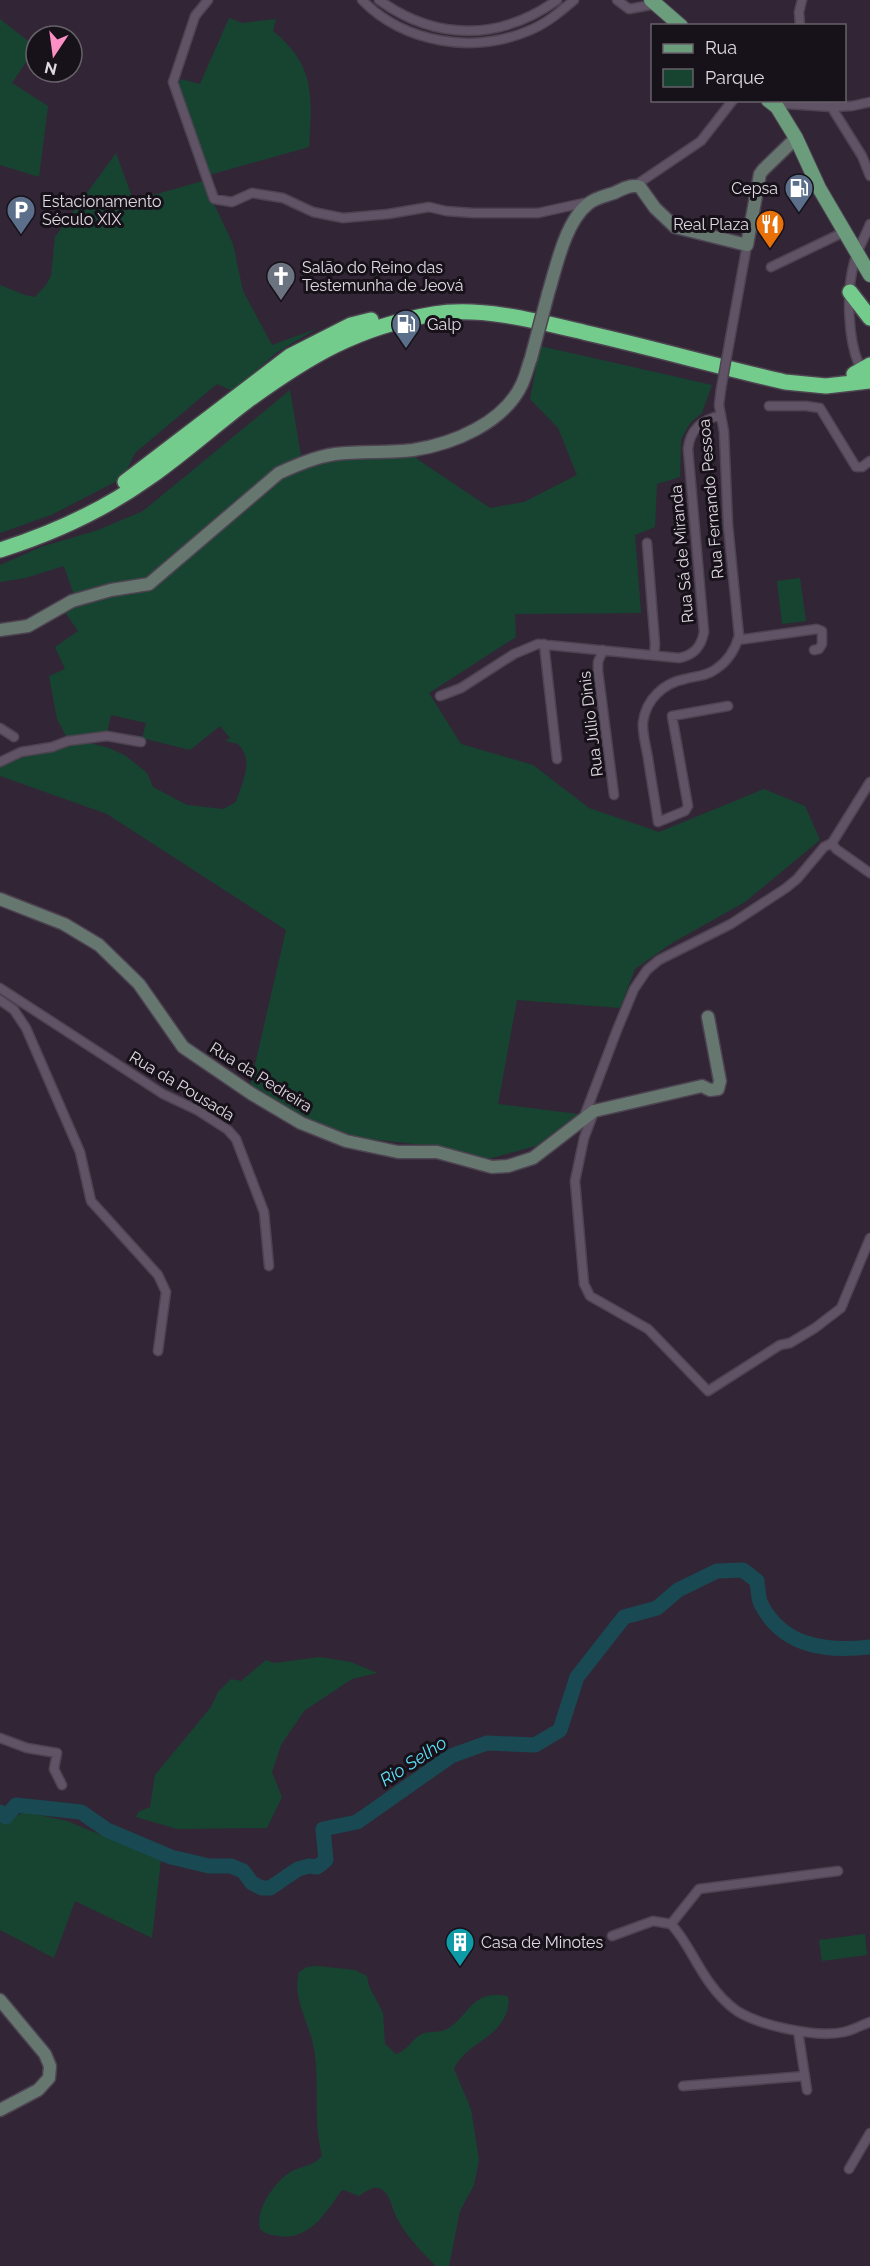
<svg xmlns="http://www.w3.org/2000/svg" width="870" height="2266" font-family="Raleway,sans-serif">
<rect width="100%" height="100%" fill="#322636"/>
<path fill="#164431" d="M229 18 242 23 276 19 273 31C316 66 312 97 309 147L209 175 179 85 180 79 200 84Z
M0 19 36 47 12 83 48 106 39 177 0 165Z
M116 153 132 197 157 194 203 181 233 244 243 291 272 345 316 329 276 353 233 391 217 384 135 453 123 478 51 515 0 533V285L25 295 35 297 46 285 51 276 55 237Z
M540 346 712 385 702 413 690 423 681 440 680 477 657 484 655 527 635 535 641 613 515 614 516 637 429 693 461 744 533 765 589 808 659 832 764 789 805 806 820 840 745 902 672 943 635 969 620 1008 517 1000 498 1104 578 1114 536 1146 488 1159 423 1145 361 1138 318 1124 250 1086 286 930 107 814 0 776V763L78 740 109 748 126 756 147 773 153 787 187 805 223 809 236 802C242 782 255 761 238 744L225 741 230 738 220 726 190 750 142 738 146 723 111 715 107 732 67 738 57 719 49 676 65 669 55 647 78 631 62 608 75 598 64 566 25 578 0 582V565L41 547 98 530 143 511 290 390 302 462 414 449 417 459 490 508 524 502 577 475 558 428 530 399Z
M800 578 806 621 782 624 777 581Z
M320 1657 351 1662 377 1673 352 1679 304 1711 281 1745 272 1772 282 1797 267 1828 177 1829 136 1817 138 1812 150 1807 155 1775 211 1707 218 1692 231 1679 241 1681 266 1660 274 1663Z
M25 1812 67 1821 161 1860 152 1938 75 1901 54 1958 0 1930V1819L11 1818Z
M865 1934 867 1955 822 1961 819 1940Z
M318 1966 355 1970 367 1976 369 1986 383 2013 385 2044 396 2054C407 2051 412 2039 422 2034 431 2030 440 2034 449 2028 471 2013 472 1990 507 1996L509 2000C506 2039 467 2040 454 2069L471 2109 479 2160 474 2185 460 2211 449 2266H436C422 2252 406 2236 397 2218 392 2209 390 2193 381 2189 374 2185 365 2192 359 2196L344 2190 341 2191C326 2213 309 2241 278 2236 271 2235 265 2234 260 2229 255 2210 274 2183 289 2173 299 2166 316 2166 322 2155 312 2119 321 2080 313 2044 308 2020 292 1997 299 1972L307 1967Z"/>
<g fill="none" stroke-linecap="round" stroke-linejoin="round">
<path stroke="#194952" stroke-width="15" d="M0 1812 6 1817 16 1805 81 1812 107 1830 171 1857 209 1866H231L243 1871 252 1883 262 1888H270L298 1869 309 1866 317 1867 326 1860 323 1829 357 1822 451 1756 487 1743 535 1745 560 1730 577 1677 624 1617 657 1608 678 1590 717 1571 743 1570 757 1581C758 1588 758 1598 761 1604 783 1647 827 1652 870 1647"/>
<g stroke="#4d4351" stroke-width="11">
<path id="street" d="M208 0 195 16 173 82 214 199 232 202 252 193 283 198 313 212 343 218 388 214 429 207 446 211 473 213H538L588 202
M362 0C404 43 473 54 528 31 546 24 560 12 574 0
M379 0C436 41 500 41 557 0
M617 0 629 9 656 4
M800 26 799 12 802 0
M827 100 862 156 870 176
M777 107 786 104 831 107 852 106 870 102
M636 185 701 141 733 100
M771 267 844 232
M730 339 747 245
M859 365C848 339 846 292 854 263 857 250 865 237 870 224
M721 389 719 405 724 432 728 525 739 636C735 650 728 661 716 669 707 676 696 676 685 679 664 683 646 699 643 722 642 733 646 746 648 758 651 779 655 800 658 822L685 811 688 806 672 716 728 706
M769 406H806L820 408 856 467H862L870 461
M647 543 655 644 654 655
M738 640 817 629 822 631V644L819 649 814 650
M544 644 557 759
M603 650 598 662V671L614 795
M440 696 461 688 514 654 538 644 679 658C694 655 701 647 704 632L688 449C690 429 702 420 721 415
M0 728 14 737
M0 762 21 752 52 747 68 741 107 736 141 742
M832 843 870 782
M832 843 836 849 870 873
M0 988 163 1094 197 1110 228 1130 236 1139 264 1212 269 1266
M0 1000 14 1010 26 1028 80 1152 91 1201 158 1275 166 1292 158 1351
M594 1112 584 1138 575 1181 584 1284 590 1296 648 1329 708 1391 780 1345 790 1343 815 1328 841 1308 870 1238
M584 1117 617 1030 634 989 647 970 659 960 731 924 786 888 797 879 824 847 832 843
M0 1738 27 1748 57 1753 54 1769 62 1785
M671 1924 699 1889 838 1871
M612 1936 653 1921 671 1924C687 1941 695 1963 709 1982 716 1992 727 2004 737 2011 761 2026 817 2038 844 2032 853 2030 862 2025 870 2022
M798 2031 807 2090
M683 2086 805 2076
M849 2169 870 2133"/>
</g>
<g stroke="#4d4351" stroke-width="15">
<path id="secondary" d="M548 294C556 268 565 222 588 204 595 198 605 196 614 193 622 189 631 184 640 187L655 208 675 227 747 245 760 174 763 170 796 138
M0 630 28 626 72 601 111 590 149 584 279 473C297 465 315 457 335 454 361 451 387 453 413 450 453 444 504 423 522 384 526 375 528 366 531 358
M0 899 64 924 99 945 139 984 183 1047 252 1094 301 1123 346 1141 398 1152H437L492 1167 508 1166 533 1158 594 1111 702 1086 710 1090 718 1089 720 1081 708 1017
M0 2000 45 2054 50 2066 49 2078 38 2090 0 2110"/>
</g>
<g stroke="#4d4351" stroke-width="16">
<path id="primary" d="M651 0 681 26
M768 100 777 107 796 138 819 188 870 275"/>
</g>
<g stroke="#4d4351" stroke-width="18">
<path id="highway" d="M850 292 870 318
M854 374 870 365
M125 482 290 356 351 325 371 320
M0 550C54 533 104 510 150 477 184 453 214 426 247 401 309 356 357 327 434 314 482 306 541 322 587 333 653 348 719 367 785 382L826 386 870 381"/>
</g>
<use href="#street" stroke="#605365" stroke-width="8"/>
<use href="#secondary" stroke="#667770" stroke-width="12"/>
<use href="#primary" stroke="#6b9c7c" stroke-width="14"/>
<use href="#highway" stroke="#73cc8b" stroke-width="15"/>
<g stroke="#4d4351" stroke-width="11" stroke-linecap="butt">
<path id="street-bridge" d="M721 389 730 339"/>
</g>
<g stroke="#4d4351" stroke-width="15" stroke-linecap="butt">
<path id="secondary-bridge" d="M531 358 548 294"/>
</g>
<use href="#street-bridge" stroke="#605365" stroke-width="8"/>
<use href="#secondary-bridge" stroke="#667770" stroke-width="12"/>
</g>
<defs>
<g id="fuel-pin" transform="scale(1.5)"><path d="M0 17L-7.5 6A9.5 9.5 0 1 1 7.5 6Z" fill="#5c6f8a" stroke="#171119"/><path d="M-5.5-6h7V0h2V4h1.3V-2.5L3-4.5l.8-.8L6-3V5H2.5V1h-1V6h-7ZM-4.2-4.7v3.2H.2V-4.7Z" fill="#fff"/></g>
<g id="parking-pin" transform="scale(1.5)"><path d="M0 17L-7.5 6A9.5 9.5 0 1 1 7.5 6Z" fill="#5c6f8a" stroke="#171119"/><path d="M-3.5-5.5H1a3.5 3.5 0 0 1 0 7H-1V5.5H-3.5ZM-1-3.4V-.6H.8a1.4 1.4 0 0 0 0-2.8Z" fill="#fff"/></g>
<g id="restaurant-pin" transform="scale(1.5)"><path d="M0 17L-7.5 6A9.5 9.5 0 1 1 7.5 6Z" fill="#e8710a" stroke="#171119"/><path d="M-5-6h1v4h1v-4h1v4h1v-4h1v5L-1.5 .5V6h-2V.5L-5-1ZM5-6V6H3V1.5H1.5Q1.5-4 5-6Z" fill="#fff"/></g>
<g id="church-pin" transform="scale(1.5)"><path d="M0 17L-7.5 6A9.5 9.5 0 1 1 7.5 6Z" fill="#6b7280" stroke="#171119"/><path d="M-1.2-6h2.4v3.5h3.3v2.4h-3.3V6h-2.4V-.1h-3.3v-2.4h3.3Z" fill="#fff"/></g>
<g id="building-pin" transform="scale(1.5)"><path d="M0 17L-7.5 6A9.5 9.5 0 1 1 7.5 6Z" fill="#0f9aa8" stroke="#171119"/><path d="M-4-6H4V6H1V3H-1V6H-4ZM-2.5-4.3h1.7v1.8h-1.7ZM.8-4.3h1.7v1.8H.8ZM-2.5-1h1.7V.8h-1.7ZM.8-1h1.7V.8H.8Z" fill="#fff"/></g>
</defs>
<g fill-rule="evenodd">
<use href="#fuel-pin" x="799" y="188"/>
<use href="#parking-pin" x="21" y="210"/>
<use href="#restaurant-pin" x="770" y="224"/>
<use href="#church-pin" x="281" y="276"/>
<use href="#fuel-pin" x="406" y="324"/>
<use href="#building-pin" x="460" y="1942"/>
</g>
<g text-anchor="middle" dominant-baseline="central" stroke-width="6" stroke-linejoin="round" paint-order="stroke">
<g font-size="16" fill="#e0d8e3" stroke="#171119" text-anchor="start">
<text x="778" y="188" text-anchor="end">Cepsa</text>
<text x="42" y="201">Estacionamento<tspan x="42" dy="18">Século XIX</tspan></text>
<text x="749" y="224" text-anchor="end">Real Plaza</text>
<text x="302" y="267">Salão do Reino das<tspan x="302" dy="18">Testemunha de Jeová</tspan></text>
<text x="427" y="324">Galp</text>
<text x="481" y="1942">Casa de Minotes</text>
</g>
<g font-size="16" fill="#e0d8e3" stroke="#171119">
<text transform="translate(711 499) rotate(-95)">Rua Fernando Pessoa</text>
<text transform="translate(682 554) rotate(-95)">Rua Sá de Miranda</text>
<text transform="translate(591 724) rotate(-97)">Rua Júlio Dinis</text>
<text transform="translate(261 1077) rotate(32)">Rua da Pedreira</text>
<text transform="translate(182 1086) rotate(31)">Rua da Pousada</text>
</g>
<g font-size="18" font-style="italic" fill="#5cdff7" stroke="#171119">
<text transform="translate(413 1761) rotate(-33)">Rio Selho</text>
</g>
</g>
<rect x="651" y="24" width="195" height="78" fill="#171119" stroke="#67616a" stroke-width="1.5"/>
<rect x="663" y="44" width="30" height="9" fill="#6b9c7c" stroke="#67616a" stroke-width="1.5"/>
<text x="705" y="54" font-size="18" fill="#e0d8e3">Rua</text>
<rect x="663" y="69" width="30" height="18" fill="#164431" stroke="#67616a" stroke-width="1.5"/>
<text x="705" y="84" font-size="18" fill="#e0d8e3">Parque</text>
<g transform="translate(54 54) rotate(193)"><circle r="28" fill="#171119" stroke="#67616a" stroke-width="1.5"/>
<path d="M0-4.5L10 22L0 15L-10 22Z" fill="#fc8fc3"/>
<text y="-9" font-size="16" font-weight="bold" text-anchor="middle" fill="#e0d8e3">N</text>
</g>
</svg>
